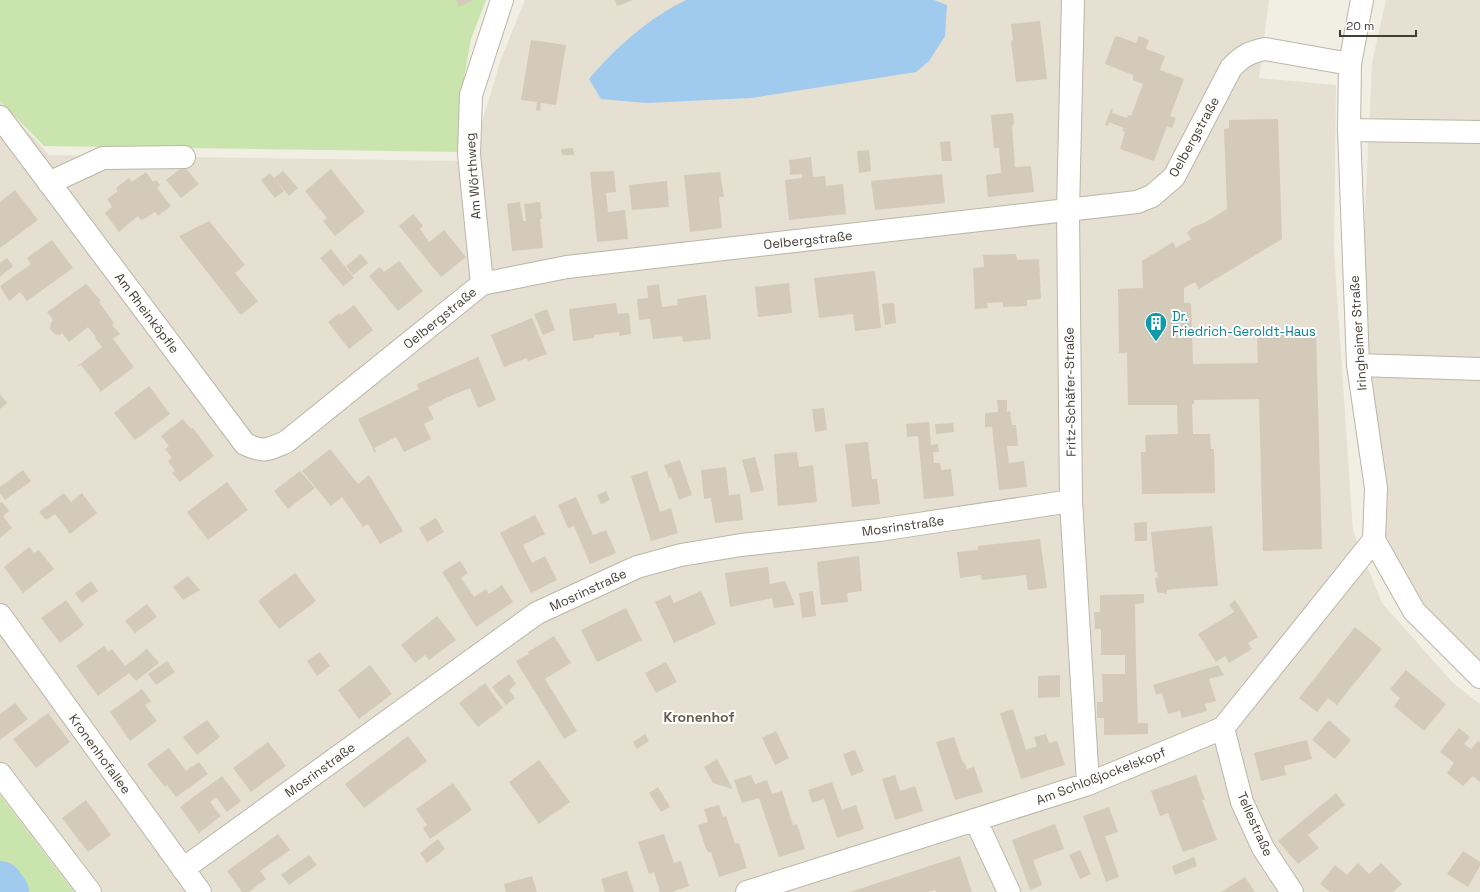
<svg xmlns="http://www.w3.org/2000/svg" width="1480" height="892" font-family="'Space Grotesk',sans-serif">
<rect width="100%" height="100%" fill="#f1eee4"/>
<path fill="#e5e0d2" d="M525 0H1269L1259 78 1336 85 1334 251 1353 531 1382 603 1453 683 1480 704V892H74L0 795V101L49 155 470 161 501 59Z
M1386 0H1480V677L1414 611 1374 540 1358 365 1372 63Z"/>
<path fill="#c9e5ad" d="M0 0H486L471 39 464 78 462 152 44 146 0 101Z
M0 795 74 892H0Z"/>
<path fill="#a0caee" d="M686 0H934L947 5 945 36 929 61 916 72 751 98 646 103 601 99 589 79C616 47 649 18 686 0Z"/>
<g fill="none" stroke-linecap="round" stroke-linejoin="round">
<path stroke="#a0caee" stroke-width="46" d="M0 884 6 892"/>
</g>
<path fill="#d3cab9" d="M456 0H473L459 7Z
M615 0H633L617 6Z
M1040 21 1047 79 1016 82 1011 41 1013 40 1011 24Z
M1117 36 1136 43 1139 36 1149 40 1146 49 1165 56 1160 70 1184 79 1170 116 1176 118 1172 128 1167 126 1154 161 1120 149 1125 132 1122 131 1124 128 1109 122 1108 126 1105 125 1111 109H1113L1112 113 1127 118 1128 115 1131 116 1143 84 1133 80V75L1105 64 1115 37Z
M531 40 566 45 556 105 541 103 540 111 536 110 537 102 521 100Z
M1013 113 1014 124 1012 125 1015 167 1031 166 1034 192 988 197 986 175 1001 173 999 148H994L991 115Z
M1278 119 1282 239 1199 289 1195 282 1184 288V303H1191L1193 364 1258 363 1257 334 1316 332 1322 549 1263 551 1259 399 1194 400V404H1192L1193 434H1210L1211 449H1214L1215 493 1142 494 1141 452H1146L1145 435 1178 434 1177 405H1128L1127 353H1119L1118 289 1143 288 1142 261 1173 242 1176 248 1191 239 1187 233 1193 227 1204 223 1227 209 1224 129 1229 128V120Z
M950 141 952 161H942L940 142Z
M573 148 574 155H562L561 149Z
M869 150 871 171 859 173 857 151Z
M811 157 813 177 825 176 826 186 843 184 846 214 789 220 785 180 802 178V174L790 175 789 160Z
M184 166 199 184 181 198 166 180Z
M331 169 365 212 335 236 323 221 327 218 305 191Z
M283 171 298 188 289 196 274 178Z
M614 171 616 192 606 193 608 212 625 210 628 239 597 242 590 172Z
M146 172 153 182 156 180 160 185 157 188 171 206 158 216 155 212 144 219 141 220 138 216 119 232 105 213 112 207 107 199 118 191 116 188 129 178 132 182Z
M720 172 724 197H719L722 228 690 232 684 175Z
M270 173 284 191 275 198 261 180Z
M942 174 945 203 875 210 871 181Z
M667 181 669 207 632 210 629 185Z
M15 190 38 220 0 248V202Z
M520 202 523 221H526L524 204 540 202 542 219H540L543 248 512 251 507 204Z
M413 214 423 226 420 229 429 242 444 230 466 257 441 277 399 226Z
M209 221 245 265 235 273 258 301 241 315 179 236Z
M52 240 73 268 27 301 20 292 9 301 0 286 31 264 27 258Z
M331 249 354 278 343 286 320 258Z
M361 254 368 263 353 275 346 266Z
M1016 254 1017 260 1039 259 1041 299 1027 300V306L1003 307V302L987 303 988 308 975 309 973 268 984 267 983 255Z
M7 258 13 266 0 277V263Z
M399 261 423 291 398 311 369 276 380 267 384 272Z
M875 271 881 328 855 331 853 314 819 318 814 278Z
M789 283 792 313 758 317 755 287Z
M86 284 101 301 99 302 114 323 112 325 120 334 113 339 134 367 99 393 100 390 81 365 76 367 102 347 95 338 96 337 88 327 69 342 62 333 60 335 55 334 50 329 51 323 53 320 47 312Z
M659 284 662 307 678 305 677 299 706 295 711 339 683 342 682 336 653 339 650 319 639 320 637 299 648 298 647 286Z
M616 303 618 314 629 313 631 334 619 336V332L594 335V338L573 341 569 309Z
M894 303 896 323 885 325 882 304Z
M354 305 373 330 349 349 328 322 339 313 341 315Z
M547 309 555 330 543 335 534 314Z
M532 318 547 354 528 361 527 358 504 367 491 335Z
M478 357 496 400 478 408 470 388 448 397 428 407 434 419 424 424 431 439 404 452 396 437 374 448 376 452 375 453 358 419 419 389 417 384Z
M149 386 170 414 135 440 114 413Z
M0 394 7 403 0 409Z
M997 400H1007V412L1010 411 1012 425H1016L1018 446H1007L1009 463 1024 461 1027 487 999 490 992 427H985V413L998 412Z
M824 408 827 430 815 432 812 409Z
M183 419 191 429 193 428 214 456 180 482 172 473 175 471 168 461 172 458 165 449 169 446 161 436Z
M929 422 931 445 938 444 939 452H933L934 463H940L941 470 951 469 954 496 924 499 918 436 907 437 906 424Z
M953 423 954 432 936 434 935 424Z
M868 442 872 479H877L880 504 852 507 845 444Z
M330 449 358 484 369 475 403 531 380 544 368 524 363 527 342 497 331 506 302 471Z
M797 452 799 467 813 465 817 502 778 506 774 454Z
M755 457 764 490 751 493 742 460Z
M680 460 692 495 679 500 671 477 669 478 664 465Z
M726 467 729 495 740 494 743 520 715 523 711 498 704 499 701 470Z
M23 470 31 481 5 500 0 493V487Z
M300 471 315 488 288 509 274 491Z
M647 471 660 512 671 508 678 533 651 541 631 476Z
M227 482 248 510 208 540 187 512Z
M606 491 610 500 601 504 597 495Z
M64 493 71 502 82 493 97 513 70 534 55 514 46 520 39 512Z
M576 497 593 535 606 530 616 553 590 564 574 526 568 528 558 505Z
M2 502 9 511 3 516 12 528 0 538V503Z
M535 515 545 534 523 545 532 563 545 556 557 580 531 593 500 533Z
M436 518 444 532 427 542 419 528Z
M1147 522V541H1135L1134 523Z
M1212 526 1218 586 1173 589 1167 590V594L1157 592 1155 578H1158L1157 572H1155L1151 532Z
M1040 539 1047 588 1028 590 1026 575 982 580 981 575 960 578 957 552 978 550V546Z
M29 547 34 553 39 550 54 569 23 593 4 567Z
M859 556 862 591 847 593 848 602 821 605 817 562Z
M460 561 468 573 461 578 474 597 486 589 489 594 502 585 513 602 476 627 442 572Z
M768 567 770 584 785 581 795 605 774 608 772 598 730 607 725 573Z
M295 573 316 601 279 629 258 601Z
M188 576 200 590 183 600 173 587Z
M91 581 98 591 82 603 75 593Z
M701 591 716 624 674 643 655 602 670 595 674 603Z
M813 591 816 616 802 618 799 593Z
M1144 594V603L1135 604 1136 664 1138 723H1148V734L1104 735V718H1097V702H1103L1102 674H1125V655H1101V629H1095L1094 612H1100V595Z
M66 600 84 625 60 643 41 618Z
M1235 600 1258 637 1248 643 1252 649 1229 663 1225 656 1216 662 1198 634 1234 612 1229 605Z
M147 604 157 617 135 633 125 621Z
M626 608 642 640 597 662 581 630Z
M437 616 456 640 429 660 425 655 415 663 401 645Z
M1355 627 1382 649 1337 705 1328 698 1317 712 1299 698Z
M554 636 571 663 545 679 577 731 564 739 516 661 529 654 528 652Z
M104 646 108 652 112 649 125 666 147 649 159 663 136 681 129 673 98 696 76 666Z
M320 652 330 666 317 676 307 661Z
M167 661 175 672 156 685 148 674Z
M666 662 677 682 656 693 645 673Z
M370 665 392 694 359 719 338 690Z
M1218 665 1224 675 1209 679 1216 701 1205 704 1207 711 1182 718 1180 711 1168 714 1162 693 1156 695 1153 685Z
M1406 670 1446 704 1424 731 1394 706 1400 698 1390 689Z
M509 674 516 684 509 690 515 698 506 705 492 687Z
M1060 675V697L1038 698V676Z
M485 683 503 708 478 727 459 703Z
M142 689 151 701 145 705 157 721 130 741 110 712Z
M15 703 28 719 0 740V714Z
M1013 709 1026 750 1037 746 1034 737 1046 734 1049 743 1057 741 1065 765 1021 779 1000 713Z
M48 713 70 742 36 768 13 739Z
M207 720 220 737 197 755 183 737Z
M1329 720 1351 740 1335 759 1312 740Z
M1459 728 1470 737 1464 744 1471 749 1478 741 1480 742V782L1473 776 1463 786 1447 773 1454 763 1440 752Z
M776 731 789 758 775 765 762 738Z
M645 734 649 741 637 749 633 742Z
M408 736 427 761 364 808 345 784Z
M954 737 963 763 964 762 967 769 974 767 983 792 955 800 936 742Z
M1307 740 1312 759 1284 766 1286 775 1261 781 1254 753Z
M268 742 286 766 251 792 233 768Z
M169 748 186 771 199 762 208 774 176 797 167 785 165 787 147 764Z
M855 750 864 771 851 776 843 754Z
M717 759 733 789 713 783 704 767Z
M539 760 570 802 539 824 509 782Z
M751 775 755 784 767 780 772 794 782 791 793 825 797 824 805 849 779 857 759 798 742 803 734 780Z
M895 775 900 791 915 786 923 811 895 820 882 779Z
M1196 775 1205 800H1202L1217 840 1183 852 1168 813 1160 816 1151 791Z
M222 776 241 801 227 812 216 797 210 802 221 816 199 833 180 807Z
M832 782 842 810 856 805 864 829 837 838 824 799 812 803 808 790Z
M453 783 472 810 430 839 423 828 427 825 416 809Z
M658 787 670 807 661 812 649 793Z
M1336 793 1345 805 1308 835 1319 848 1298 864 1278 841Z
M86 800 111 835 88 852 62 818Z
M719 805 723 817 726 816 735 844 739 843 747 868 719 877 711 852 709 853 706 849 698 825 708 822 704 809Z
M1109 807 1118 832 1105 836 1119 877 1106 882 1083 816Z
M1055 824 1064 849 1033 860 1042 885 1030 890 1012 840Z
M278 834 290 850 260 871 266 879 249 892H242L227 871Z
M664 834 674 863 681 861 689 886 672 892H660L654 872 649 874 638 842Z
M438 839 445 849 427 863 420 853Z
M1080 850 1091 874 1080 879 1069 855Z
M1463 851 1480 862V866L1468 887 1447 874Z
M309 855 317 865 289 885 281 875Z
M960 856 972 892H936L935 890 928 892H850Z
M1194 857 1197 866 1175 875 1172 866Z
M1358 863 1369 874 1381 863 1402 884 1393 892H1330L1320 884 1335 865 1347 875Z
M627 871 634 892H605L601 879Z
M532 876 537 892H506L504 884Z
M1245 877 1255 892H1221Z"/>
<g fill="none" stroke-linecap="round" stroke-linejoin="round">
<g stroke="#bcb6a7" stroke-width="24">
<path id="street" d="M1073 0 1068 211 1071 501 1088 784
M1362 0 1350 64 1349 130 1358 365 1376 488 1374 540 1414 611 1480 677
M0 117 245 444C265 453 267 450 286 442L482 284 567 267 1137 202 1152 196 1174 177 1231 68C1242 56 1250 52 1265 49L1350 64
M1349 130 1480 132
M49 183 103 158 184 157
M482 284 469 154 471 95 502 0
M1358 365 1480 369
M0 615 200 892
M1223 728 1242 802 1263 848 1292 892
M0 774 90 892
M976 821 1009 892
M183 869 537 613 637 567 681 555 741 545 879 530 1071 501
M747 892 1088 784 1223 728 1374 540"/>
</g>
<use href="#street" stroke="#fff" stroke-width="22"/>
</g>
<defs>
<g id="building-pin" transform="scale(1.15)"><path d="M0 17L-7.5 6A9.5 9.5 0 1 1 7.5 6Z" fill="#0f9aa8" stroke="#fff"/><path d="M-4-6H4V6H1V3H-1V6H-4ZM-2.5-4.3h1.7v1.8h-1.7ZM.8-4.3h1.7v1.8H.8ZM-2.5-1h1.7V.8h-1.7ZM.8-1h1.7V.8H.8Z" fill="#fff"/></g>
</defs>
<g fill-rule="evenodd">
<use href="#building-pin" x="1156" y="323"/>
</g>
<g text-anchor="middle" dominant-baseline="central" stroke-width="4" stroke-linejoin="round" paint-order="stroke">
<g font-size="13" fill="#433e34" stroke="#fff">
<text transform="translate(1194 137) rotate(-61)">Oelbergstraße</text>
<text transform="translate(473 176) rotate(-94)">Am Wörthweg</text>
<text transform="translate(808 240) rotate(-6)">Oelbergstraße</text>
<text transform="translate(147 313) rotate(53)">Am Rheinköpfle</text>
<text transform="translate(440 318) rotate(-39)">Oelbergstraße</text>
<text transform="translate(1358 333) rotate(-94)">Iringheimer Straße</text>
<text transform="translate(1070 392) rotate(-91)">Fritz-Schäfer-Straße</text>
<text transform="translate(903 526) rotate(-8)">Mosrinstraße</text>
<text transform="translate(588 590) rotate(-25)">Mosrinstraße</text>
<text transform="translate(100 754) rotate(54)">Kronenhofallee</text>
<text transform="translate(320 770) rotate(-36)">Mosrinstraße</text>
<text transform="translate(1101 776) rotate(-21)">Am Schloßjockelskopf</text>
<text transform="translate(1255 824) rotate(66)">Tellestraße</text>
</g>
<g font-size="13" fill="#0d838f" stroke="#fff" text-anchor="start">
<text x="1172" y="316">Dr.<tspan x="1172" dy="15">Friedrich-Geroldt-Haus</tspan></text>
</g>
<g font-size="14" font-weight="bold" fill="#665d4b" stroke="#fff">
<text x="699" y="717">Kronenhof</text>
</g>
</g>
<path d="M1340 30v6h76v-6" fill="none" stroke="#433e34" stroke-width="2"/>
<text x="1346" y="30" font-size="12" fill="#433e34" stroke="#ffffff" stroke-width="3" paint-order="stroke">20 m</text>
</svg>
